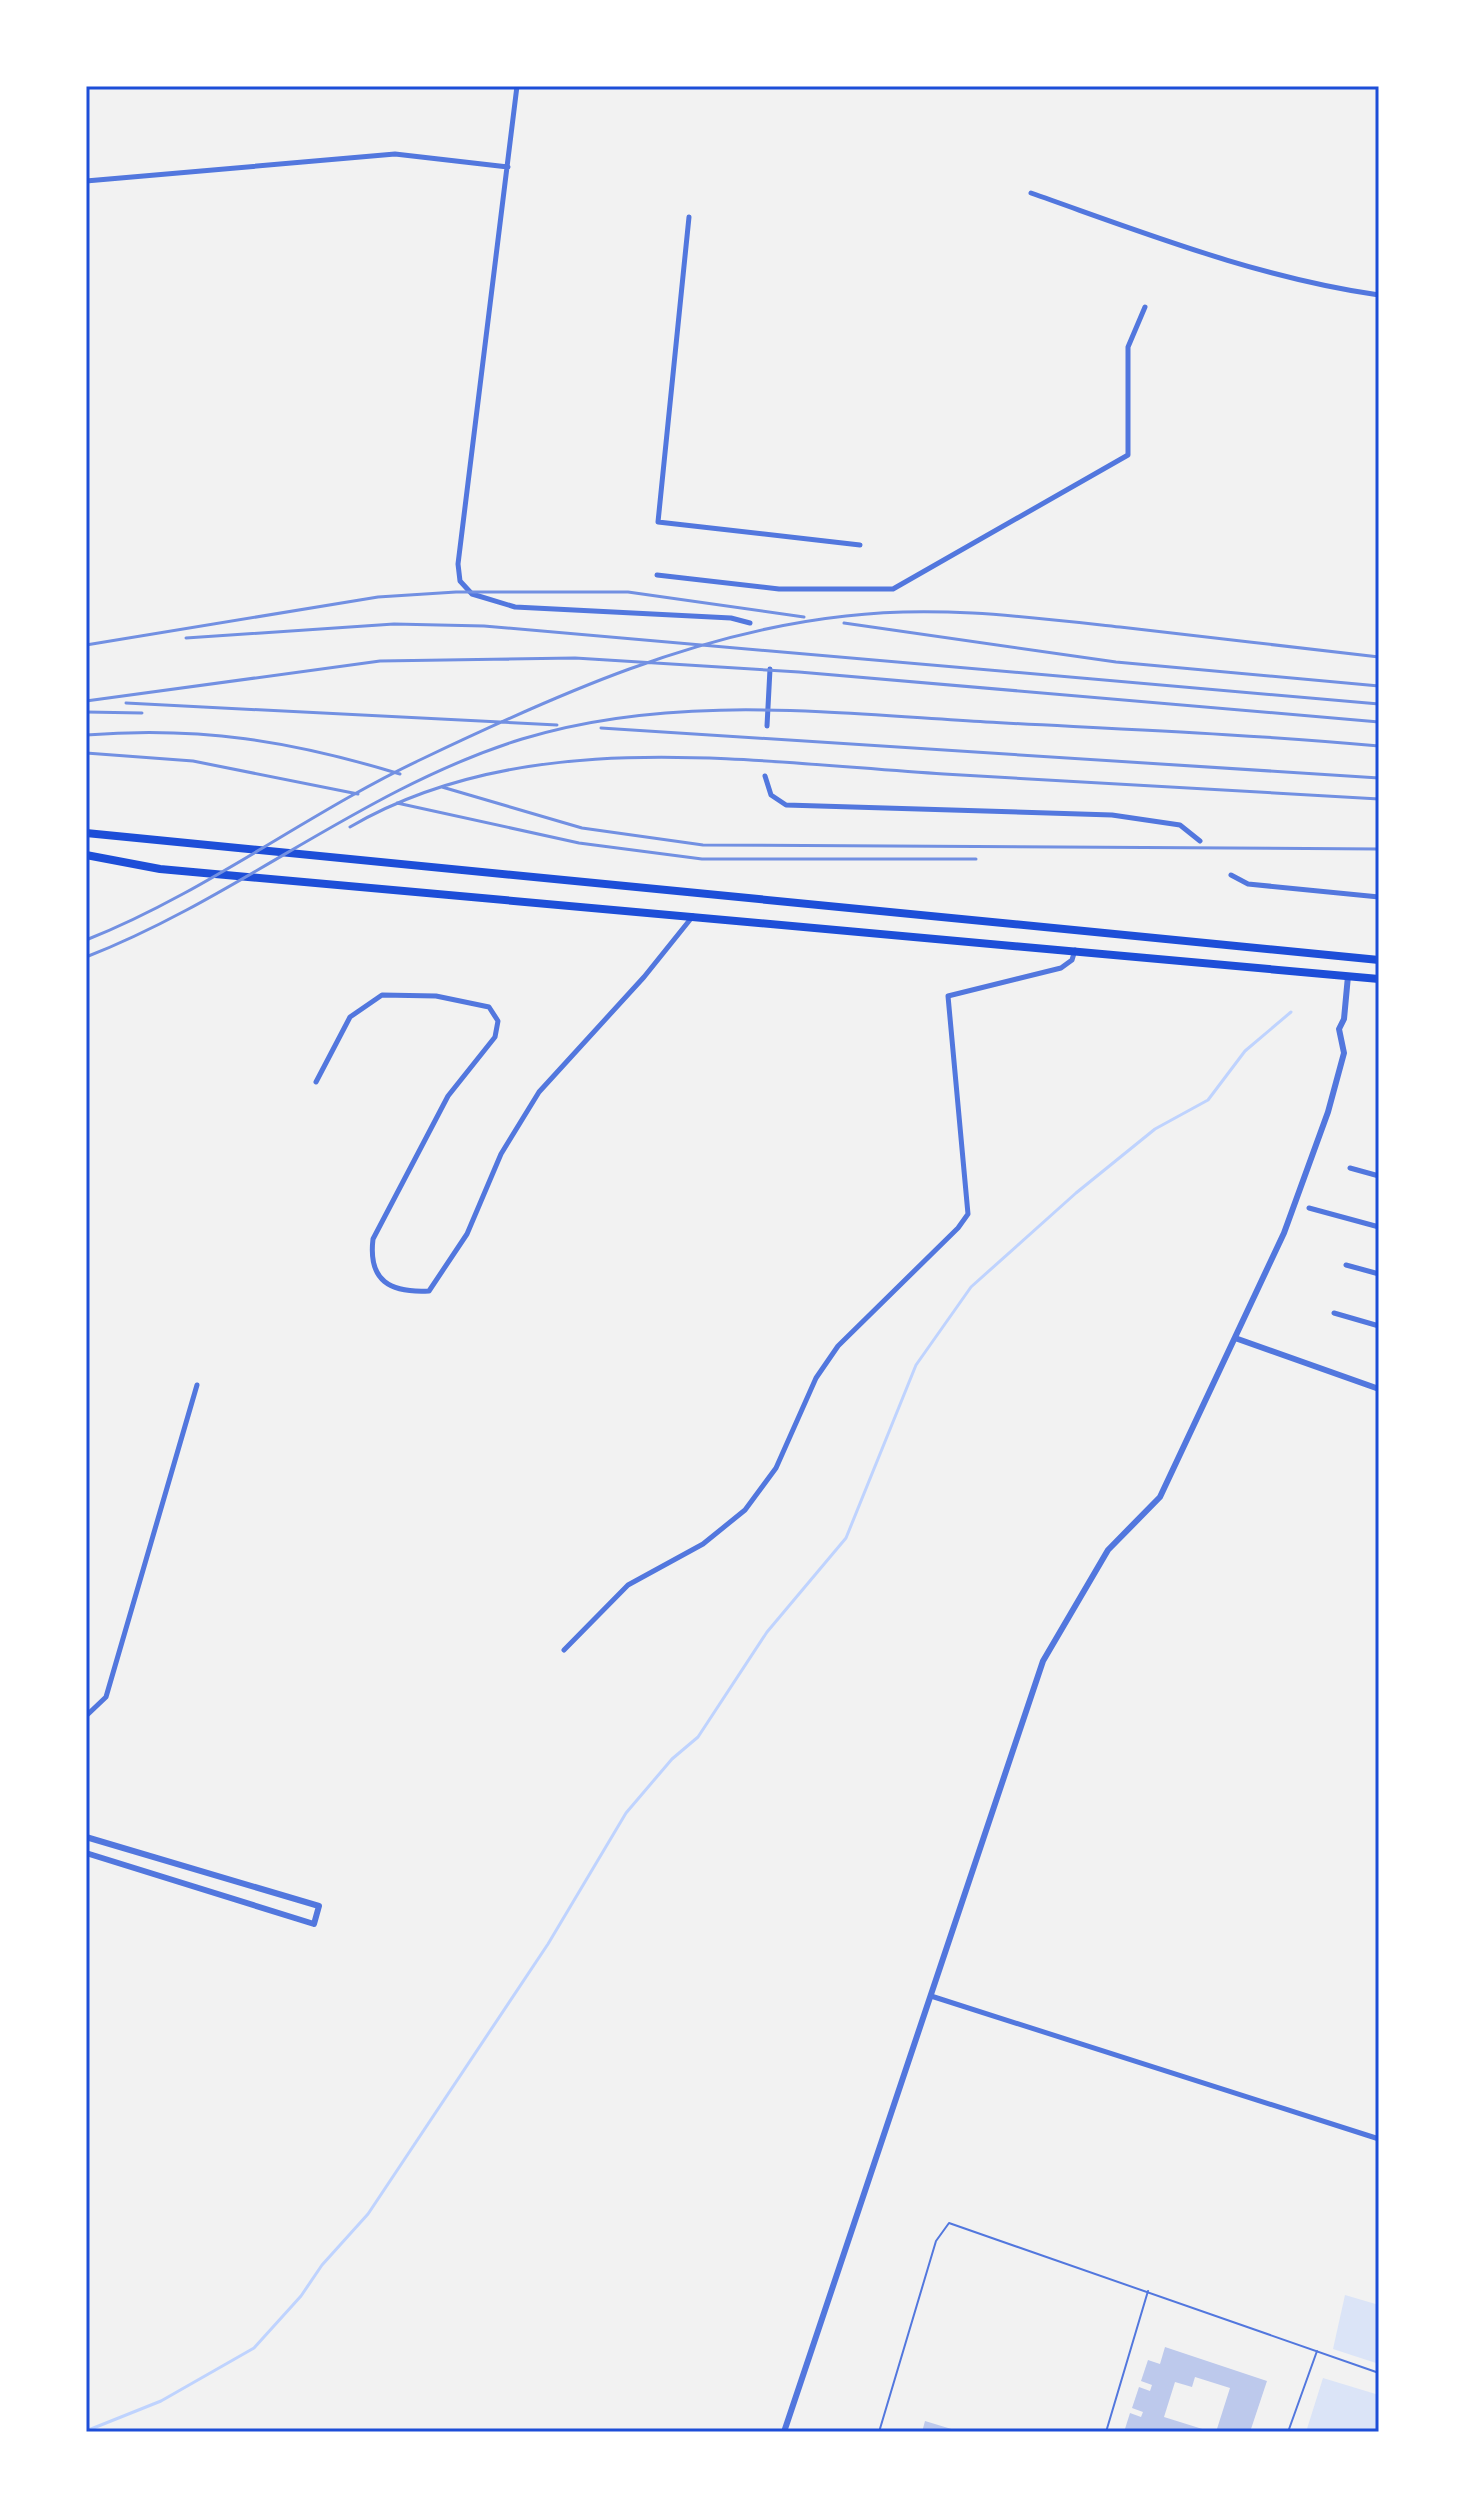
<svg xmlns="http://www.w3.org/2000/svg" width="1465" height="2518" font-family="Manrope,sans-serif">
<rect width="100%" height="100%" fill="#f2f2f2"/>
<path fill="#dbe4f7" d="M1345 2295 1379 2305V2364L1333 2349Z
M1323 2378 1379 2395V2432H1306Z"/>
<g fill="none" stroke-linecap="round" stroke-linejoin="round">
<path stroke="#bfd3fe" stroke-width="3" d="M86 2431 161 2401 254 2348 301 2296 322 2265 368 2214 548 1944 626 1813 672 1759 698 1737 767 1632 846 1538 916 1365 971 1287 1076 1193 1155 1129 1208 1100 1245 1051 1291 1012"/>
</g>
<path fill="#bdc9ec" d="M1165 2347 1267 2381 1250 2432H1216L1230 2388 1195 2377 1192 2387 1175 2382 1164 2417 1212 2432H1124L1130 2413 1141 2417 1143 2412 1132 2408 1139 2387 1150 2391 1152 2385 1141 2381 1148 2360 1160 2364Z
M925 2421 958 2431V2432H922Z"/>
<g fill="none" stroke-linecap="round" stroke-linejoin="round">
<path stroke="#5277de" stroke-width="2" d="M879 2432 936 2241 949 2223 1379 2373
M1106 2432 1148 2291
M1288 2432 1317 2351"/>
<path stroke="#5277de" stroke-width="5" d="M517 86 458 564 460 581 472 594 515 607 731 618 750 623
M86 181 395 154 508 167
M1031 193C1145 233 1259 278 1379 295
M689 217 658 522 860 545
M657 575 779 589H893L1128 455V347L1145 307
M767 726 770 669
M765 776 771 795 786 805 1112 815 1180 825 1200 841
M1231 875 1248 884 1379 897
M316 1082 350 1017 382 995 436 996 489 1007 498 1021 495 1037 448 1096 373 1239C368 1281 390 1293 429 1291L467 1234 501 1154 539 1092 644 977 693 916
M1350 1168 1379 1176
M1309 1208 1379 1227
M1346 1265 1379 1274
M1334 1313 1379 1326
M564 1650 628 1585 703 1544 745 1510 776 1468 816 1378 838 1346 958 1228 968 1214 948 996 1061 968 1072 960 1075 950
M86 1716 106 1697 197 1385
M931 1996 1379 2139"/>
<path stroke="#5277de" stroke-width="6" d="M1235 1338 1379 1389
M86 1837 319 1906 314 1924 86 1853
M784 2432 1043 1661 1108 1550 1160 1497 1284 1233 1328 1112 1344 1053 1339 1029 1344 1019 1348 976"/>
<path stroke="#1d4ed8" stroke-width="8" d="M86 833 1379 960
M86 855 160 869 1379 979"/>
<path stroke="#7290e2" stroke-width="3" d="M844 623 1116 662 1379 686
M186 638 394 624 484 626 1379 704
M86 645 378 597 456 592H628L804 617
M86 701 380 661 575 658 799 672 1379 722
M126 703 557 725
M86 712 142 713
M601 728 1379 778
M86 735C200 726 292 741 400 774
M86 753 193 761 358 794
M442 787 582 828 703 845 1379 849
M397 803 579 843 702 859H976
M350 827C526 724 750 762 944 774 1089 783 1234 791 1379 799
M86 940C205 893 309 812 424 758 558 694 697 632 846 616 937 605 1029 617 1120 627 1206 637 1293 647 1379 657
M86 957C238 898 364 788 522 739 672 693 832 713 986 722 1117 729 1248 734 1379 746"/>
</g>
<rect width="1465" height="2518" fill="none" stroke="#ffffff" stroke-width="176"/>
<rect x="88" y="88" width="1289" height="2342" fill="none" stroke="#1d4ed8" stroke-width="3"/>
</svg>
